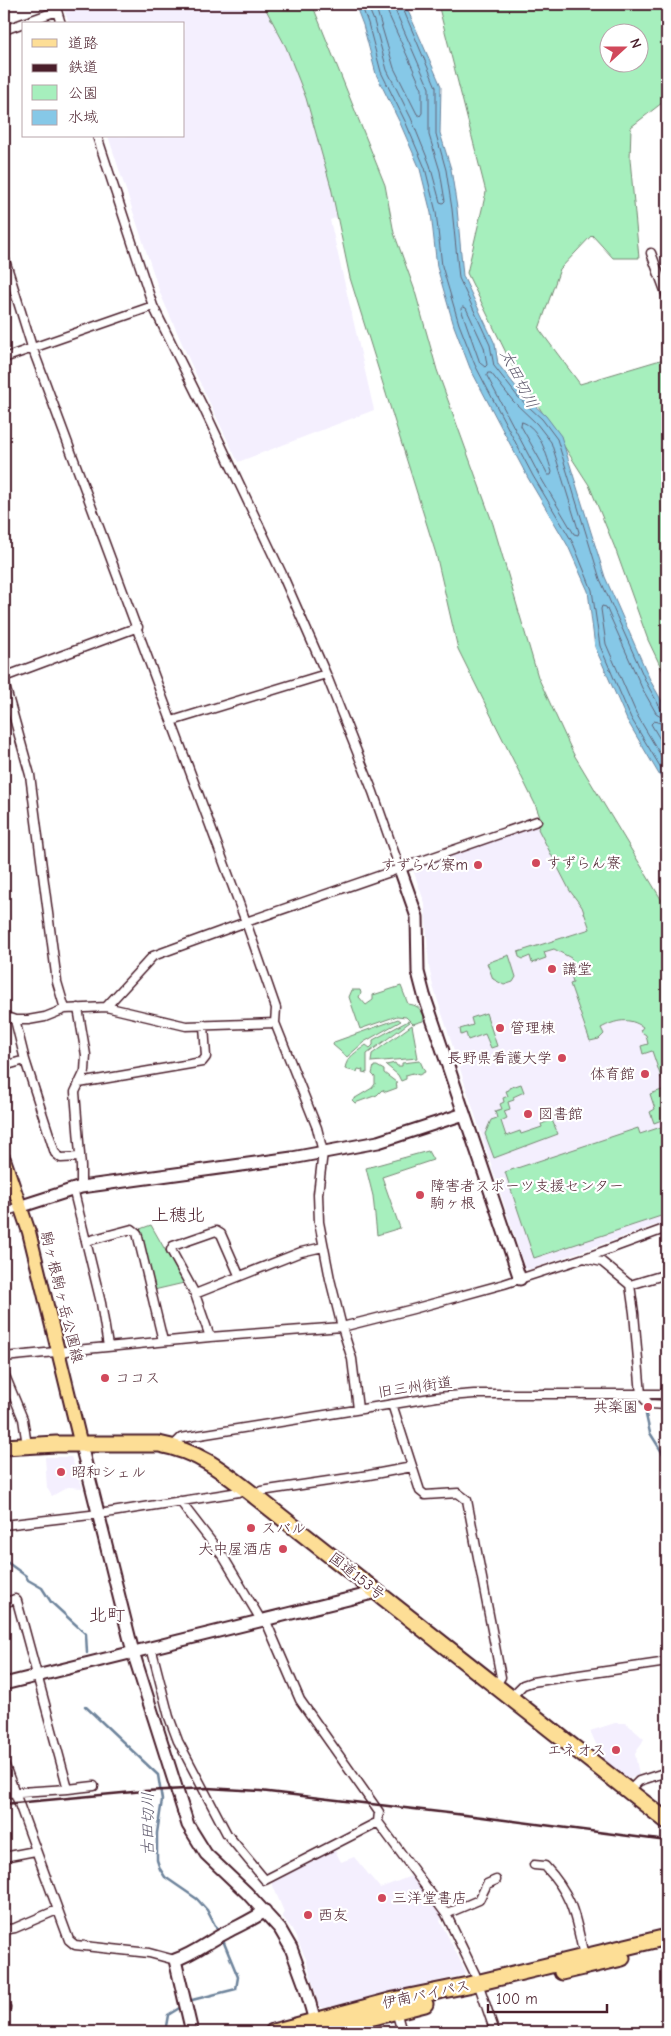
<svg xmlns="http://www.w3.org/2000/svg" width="671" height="2036" font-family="'Comic Neue','Klee One',sans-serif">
<rect width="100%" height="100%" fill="#fff"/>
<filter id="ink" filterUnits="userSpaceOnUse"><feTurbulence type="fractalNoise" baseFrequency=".02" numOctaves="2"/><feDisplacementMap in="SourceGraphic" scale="10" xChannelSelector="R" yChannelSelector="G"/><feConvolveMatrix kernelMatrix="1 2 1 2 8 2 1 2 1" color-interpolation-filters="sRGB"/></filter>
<g filter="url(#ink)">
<path fill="#f4effe" d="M62 4H263L286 47 306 98 331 187 338 217 330 220 374 410 238 462 191 364 160 293 108 136H184V24H69Z
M551 819 667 1017V1221L531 1269 525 1268 433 986 429 967 425 904 412 867Z
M45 1457H71L83 1488 68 1487 52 1496 47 1488Z
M615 1723H626L644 1739 635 1754 639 1775 626 1780 592 1753 597 1746 590 1731Z
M333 1847 341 1862 354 1857 380 1888 414 1875 443 1916 440 1921 466 1972 463 1975 323 2008 319 2006 306 1959 292 1929 282 1916 284 1912 271 1881Z"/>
<path fill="#a6efbd" stroke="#788774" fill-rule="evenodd" d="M263 4H312L385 185 394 233 414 288 437 370 493 524 538 677 573 753 667 909V1118L654 1123 650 1112 655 1109 650 1094 665 1089 652 1051 643 1054 641 1046 648 1044 646 1035 640 1031 643 1027C629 1017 616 1020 601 1028L604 1034 599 1039 590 1041 570 984 573 983 569 964H573L571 958 554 949 544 952 546 958 532 963 530 956 523 959 519 957 518 952 590 929 582 907 570 891 538 829 541 820 535 804 458 649 436 554 350 278 331 187 306 98 286 47Z
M438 4H667V99L631 127 630 159 639 258H613L592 235 560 269 539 329 580 384 667 358V680L648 640 615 548 589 485 513 367 467 273 486 192ZM608 32H638V62H608Z
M509 955 516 977 513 982 504 985 493 979 487 963Z
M401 986 408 1004C417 1005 420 1008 424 1016L423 1021 413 1024 406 1017 397 1016 360 1029 349 997 352 990H360L361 993 359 997 366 1005 373 1000V995Z
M486 1013 497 1046 491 1048 485 1034 468 1040 466 1033 461 1035 460 1029 473 1025 471 1018Z
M398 1019 401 1021 364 1042 347 1057 333 1045 334 1042Z
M408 1021 410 1022 367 1054V1073L362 1072 363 1070 358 1069 357 1072 345 1069C346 1057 357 1052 366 1045L370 1048 373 1045V1040Z
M412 1025 418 1058 371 1062 372 1054Z
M420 1061 425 1072 419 1075 413 1073 406 1075V1079L401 1081 398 1075 386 1065 395 1063 397 1066H402V1063Z
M374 1066H377L384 1070V1073L396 1082 397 1088 386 1092 382 1090 377 1095 355 1103 352 1100 372 1088 375 1084V1077L372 1074Z
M521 1084 524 1092 513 1097 514 1100 508 1102 510 1109 504 1111 507 1118 501 1121 506 1136 520 1131 521 1134 542 1127 541 1124 552 1120 558 1134 494 1158 485 1134 491 1120 497 1118 495 1111 502 1109 500 1104 504 1102 503 1098 508 1096 506 1091 509 1090V1088Z
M667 1125V1214L534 1258 505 1172 638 1128 640 1134Z
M428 1151 433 1160 382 1177 400 1228 377 1235 373 1196 366 1168Z
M151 1225 184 1283 154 1290 140 1229Z"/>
<path fill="#86c8e7" stroke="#6e849c" d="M355 4H405L441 86 440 133 451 169 457 208 463 276 495 344 498 364 521 393 546 416 561 436 605 577 651 682 667 710V788L627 720 595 647 588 591 568 546 528 478 470 368 454 326 437 267 431 213 420 169 400 123 376 74 363 25Z"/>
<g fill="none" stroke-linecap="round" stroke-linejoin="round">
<path stroke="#626376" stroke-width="1" d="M361 4 368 23 381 72 405 121 425 168 436 212 442 266 459 324 475 365 533 476 573 543 592 590 600 646 631 718 667 778
M367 4 374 21 387 70 411 118 430 165 440 202 443 203 445 201 440 171 429 135V88L395 10 394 4
M375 4 394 68 417 114 420 116 422 113V89L388 13 387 4
M401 4 436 87V134L446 170 452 209 459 278 490 345 494 366 518 397 542 419 557 439 600 579 647 684 661 709 667 711
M463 307 466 308 484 347 487 365 485 367 480 363 461 309Z
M488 373H491L513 401 537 424 551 442 579 532 578 535 574 534 538 473 487 376Z
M522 422C540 427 547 457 552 472L551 475H548L545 469 521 426Z
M667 717 661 716 656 713 642 688 606 607 602 606 601 609 606 644 637 715 667 766
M667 725 654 721 651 724 667 751"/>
<path stroke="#6e849c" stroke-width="2.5" d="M646 1415 650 1433 667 1460
M4 1560 26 1576 28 1580 42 1588 51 1602 86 1634 87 1653
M85 1706 158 1775 162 1800 157 1833V1860L160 1869 165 1877 197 1899 207 1910 219 1933
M192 2000 236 1989 238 1977 222 1938
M165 2032 168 2015 181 2007"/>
<g stroke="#4a1f2b" stroke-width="11">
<path id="street" d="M55 4 61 24
M4 30 57 11
M97 136 153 306 204 409 282 574 326 674 373 792 400 869
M651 253 667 296
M4 257 32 347 246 922 276 1008 275 1023
M4 358 153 306
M4 677 138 627
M4 682 30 775 57 982 65 1009
M172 721 326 674
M106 1007 153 956 246 922 537 821
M78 1008 86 1055 85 1071 75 1092 81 1167V1187
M4 1016 15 1020H28L45 1017 65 1009 106 1007 186 1026 275 1023 317 1128 323 1152 318 1194 319 1222 330 1279 342 1327 352 1359 358 1409
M15 1020 25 1060 55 1153 61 1158 80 1157
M4 1066 25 1060
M79 1083 202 1062 206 1057 204 1025
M73 1188 101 1303 108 1346
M4 1212 22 1206
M87 1241 132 1229 137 1233 163 1341
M585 1258 667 1228
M630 1285 667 1274
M195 1294 171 1250 173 1246 216 1231 221 1234 239 1275
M210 1337 195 1294 301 1252 323 1247
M4 1357 210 1337 342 1327 413 1309 504 1284 584 1258 602 1262 630 1285 634 1313 641 1395 649 1404 667 1405
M4 1373 23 1419 27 1445
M392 1404 420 1491 425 1495 458 1493 467 1500 500 1672 501 1677 496 1685
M172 1447 181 1438 437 1397 474 1394H667
M256 1497 261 1491 369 1475 412 1467
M180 1501 224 1558 261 1620
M4 1525 99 1514 239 1492 243 1487
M4 1603 15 1599 17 1601 68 1789 4 1793
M265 1619 300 1700 379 1812 378 1822
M151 1647 169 1717 178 1741 227 1834 265 1880 378 1822 446 1914 475 1974 495 2032
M511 1697 523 1685 532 1682 667 1662
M4 1763 69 1940 75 1945 149 1953 175 1960
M68 1789 94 1786
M629 1791 639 1781 667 1772
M4 1857 35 1851
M534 1865 545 1866C574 1897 575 1917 584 1956
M446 1914 479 1900 487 1884 496 1880
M4 1930 15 1928 57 1910
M4 2006 6 2008 4 2010
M396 2011 402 2032"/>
</g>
<g stroke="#4a1f2b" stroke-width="15">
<path id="secondary" d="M400 869 417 917 418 972 424 995 520 1279
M22 1206 81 1187 292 1158 378 1142 464 1114
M81 1445 133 1652 188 1825 206 1854 247 1893 280 1929 291 1948 305 1986 315 2021 314 2028
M4 1684 377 1592
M192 2032 175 1960C194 1954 209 1941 227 1932 240 1925 252 1920 265 1911"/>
</g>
<g stroke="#4a1f2b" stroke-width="16">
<path id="primary" d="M4 1159 29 1232 81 1445"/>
</g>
<g stroke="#4a1f2b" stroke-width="19">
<path id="highway" d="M4 1447 56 1444H159C201 1452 224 1472 256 1497L667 1821
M562 1972 622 1958
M273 2032 394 2000 468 1985 667 1937
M314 2032 425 2004"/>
</g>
<use href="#street" stroke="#fff" stroke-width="8"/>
<use href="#secondary" stroke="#fff" stroke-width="11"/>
<use href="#primary" stroke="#fdde96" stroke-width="12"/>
<use href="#highway" stroke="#fdde96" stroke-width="15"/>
<path stroke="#4a1f2b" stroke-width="2.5" d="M4 1804 144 1791 207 1788 260 1791 482 1817 667 1841"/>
</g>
</g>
<g fill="#d1495b" stroke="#fff" stroke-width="2">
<circle cx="536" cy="863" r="5"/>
<circle cx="478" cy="865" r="5"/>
<circle cx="552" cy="969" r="5"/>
<circle cx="500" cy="1028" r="5"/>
<circle cx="562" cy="1058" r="5"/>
<circle cx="645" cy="1074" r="5"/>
<circle cx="528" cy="1114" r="5"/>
<circle cx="420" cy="1195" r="5"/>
<circle cx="105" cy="1378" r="5"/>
<circle cx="648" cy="1407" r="5"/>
<circle cx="61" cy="1472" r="5"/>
<circle cx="251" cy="1528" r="5"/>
<circle cx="283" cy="1549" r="5"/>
<circle cx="616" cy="1750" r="5"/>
<circle cx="382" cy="1898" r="5"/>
<circle cx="308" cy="1915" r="5"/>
</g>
<g text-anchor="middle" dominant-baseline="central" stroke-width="4.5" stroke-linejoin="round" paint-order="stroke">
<g font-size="15" fill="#4a1f2b" stroke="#fff" text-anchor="start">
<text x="546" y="863">すずらん寮</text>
<text x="468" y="865" text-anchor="end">すずらん寮m</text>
<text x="562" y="969">講堂</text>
<text x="510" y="1028">管理棟</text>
<text x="552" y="1058" text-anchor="end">長野県看護大学</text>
<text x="635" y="1074" text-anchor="end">体育館</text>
<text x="538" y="1114">図書館</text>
<text x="430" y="1186">障害者スポーツ支援センター<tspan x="430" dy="17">駒ヶ根</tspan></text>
<text x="115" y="1378">ココス</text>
<text x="638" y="1407" text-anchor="end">共楽園</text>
<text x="71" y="1472">昭和シェル</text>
<text x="261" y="1528">スバル</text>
<text x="273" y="1549" text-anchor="end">大中屋酒店</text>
<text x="606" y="1750" text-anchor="end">エネオス</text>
<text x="392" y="1898">三洋堂書店</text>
<text x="318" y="1915">西友</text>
</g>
<g font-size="15" fill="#4a1f2b" stroke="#fff">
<text transform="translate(62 1297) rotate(76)">駒ヶ根駒ヶ岳公園線</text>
<text transform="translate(415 1387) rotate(-8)">旧三州街道</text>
<text transform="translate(357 1576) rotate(38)">国道153号</text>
<text transform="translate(426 1994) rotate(-12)">伊南バイパス</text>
</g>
<g font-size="16" font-style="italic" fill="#5f5a6d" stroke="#fff">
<text transform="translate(519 379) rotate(63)">太田切川</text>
<text transform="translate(148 1824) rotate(-90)">古田切川</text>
</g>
<g font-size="18" fill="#4a1f2b" stroke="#fff">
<text x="178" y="1215">上穂北</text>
<text x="107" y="1615">北町</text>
</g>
</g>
<rect width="671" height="2036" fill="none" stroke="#fff" stroke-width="20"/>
<rect x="10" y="10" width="651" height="2016" fill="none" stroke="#4a1f2b" stroke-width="2" filter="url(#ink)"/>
<rect x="22" y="22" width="162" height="115" fill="#ffffff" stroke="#b7a5aa"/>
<rect x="32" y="39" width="25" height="8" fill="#fdde96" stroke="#b7a5aa"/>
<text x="68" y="48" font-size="15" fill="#4a1f2b">道路</text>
<rect x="32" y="64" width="25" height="8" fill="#4a1f2b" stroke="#b7a5aa"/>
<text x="68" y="72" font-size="15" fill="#4a1f2b">鉄道</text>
<rect x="32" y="85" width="25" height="15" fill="#a6efbd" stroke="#b7a5aa"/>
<text x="68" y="98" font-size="15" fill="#4a1f2b">公園</text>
<rect x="32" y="110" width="25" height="15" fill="#86c8e7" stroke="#b7a5aa"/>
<text x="68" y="122" font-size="15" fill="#4a1f2b">水域</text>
<g transform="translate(624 48) rotate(69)"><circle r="24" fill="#ffffff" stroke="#b7a5aa"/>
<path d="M0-4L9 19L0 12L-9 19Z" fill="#d1495b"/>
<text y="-8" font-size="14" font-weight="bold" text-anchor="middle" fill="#4a1f2b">N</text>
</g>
<path d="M488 2004v8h119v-8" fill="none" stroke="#4a1f2b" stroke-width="2.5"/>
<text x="496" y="2004" font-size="15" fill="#4a1f2b" stroke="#ffffff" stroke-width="4" paint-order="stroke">100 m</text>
</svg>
